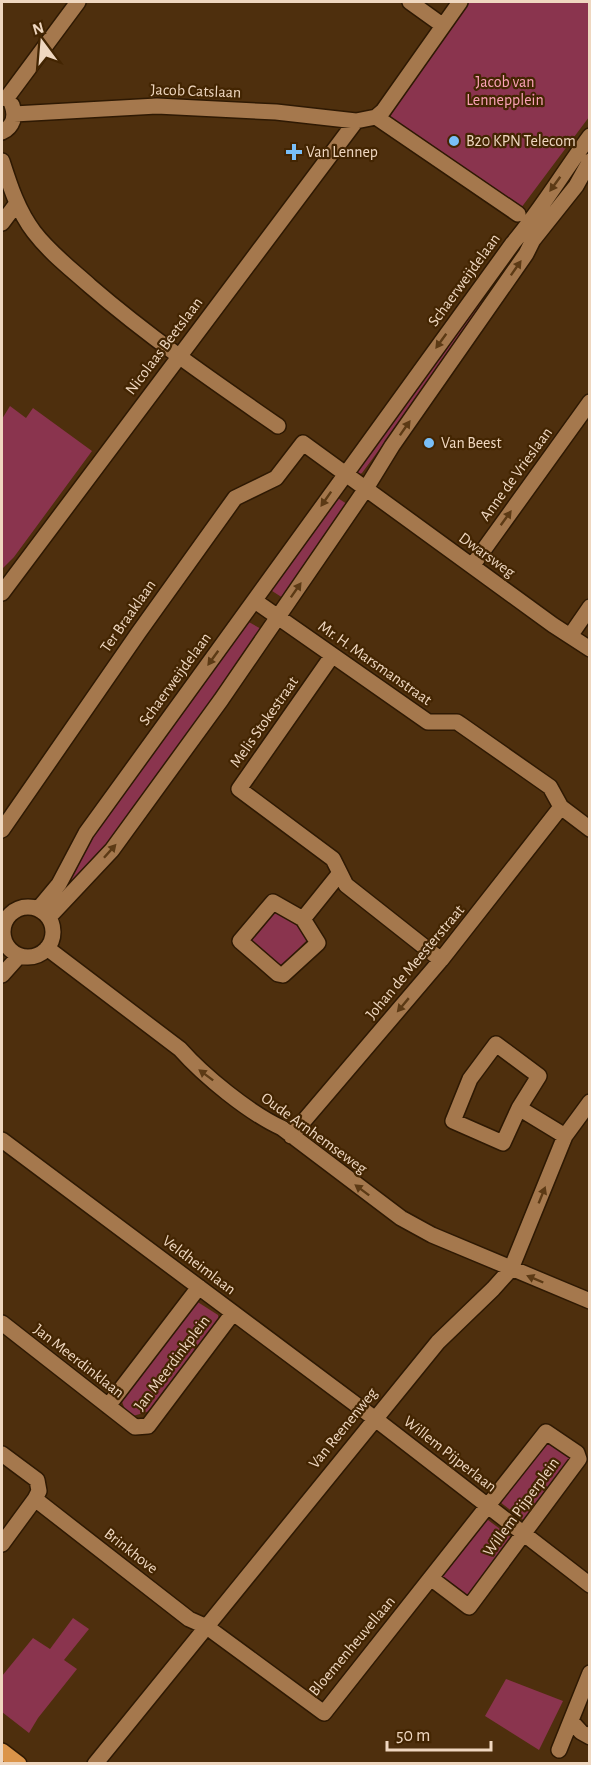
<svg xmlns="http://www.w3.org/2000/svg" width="591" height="1765" font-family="'Alegreya Sans',sans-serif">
<rect width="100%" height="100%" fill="#4e2f0d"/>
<path fill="#8a344e" d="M468 2H589V117L521 208 390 117 412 75Z
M525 235 523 254 362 473 358 475 354 472Z
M10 406 26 418 33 408 92 451 14 557 2 569V419Z
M333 495 347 504 283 598 269 589Z
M247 621 263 630 96 859 76 876 60 894 89 840 193 700Z
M269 913C286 913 299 926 308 939L280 968 246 940Z
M193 1299 218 1315 219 1320 150 1411 133 1416C125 1412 123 1406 121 1397Z
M550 1441 571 1457V1463L526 1522 500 1502 544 1443Z
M484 1517 512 1538 471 1594 465 1596 446 1584 441 1573Z
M73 1618 89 1629 64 1660 77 1669 38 1718 29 1733 2 1712V1676L33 1638 50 1649Z
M506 1679 563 1701 539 1750 485 1716Z"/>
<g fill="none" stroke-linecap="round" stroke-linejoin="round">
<g stroke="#2e1903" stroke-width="18">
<path id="minor" d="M410 2 442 25
M460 2 383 111 376 117 518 214
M6 99 78 2
M14 114 157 106 276 112 356 121 376 117
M2 132C13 127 16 116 12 105
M2 161C10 186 18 211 34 232 50 253 71 269 90 286 149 337 213 381 278 426
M2 223 17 203
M472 566 590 402
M2 593 356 121
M255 601 428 722H457L460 724 550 787 561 807 590 829
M570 636 590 607
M332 656 239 789 333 859 346 885 441 960
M2 830 139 632 235 498 276 478 303 443 553 625 590 649
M3 932a25 25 0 1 1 50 0a25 25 0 1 1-50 0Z
M39 908 59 884 86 833 513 243C541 210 564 171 590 136
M49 917 112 850 221 700 365 490 392 446 526 254 533 240 576 186 590 161
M303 919 273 902 240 941 278 974 283 975 318 943 303 919 340 873
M47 948 180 1049C204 1076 249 1113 282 1128L401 1218 432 1235 590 1301
M2 975 19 956
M519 1108 503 1143 453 1121 470 1079 496 1044 539 1076 519 1108 565 1136
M291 1136 441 960 561 807
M2 1140 374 1418 590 1585
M2 1323 135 1427 148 1426 233 1313
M108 1406 199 1287
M2 1454 37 1480 39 1491 35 1499 189 1619 207 1627 324 1713 546 1432 577 1453 579 1459 469 1607 432 1579
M2 1544 35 1499
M571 1721 581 1732 590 1737
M559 1750 590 1673
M95 1764 438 1342 493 1289 511 1269 565 1136 590 1102"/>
</g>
<g stroke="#2e1903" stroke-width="18">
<path id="major" d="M2 1751 19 1764"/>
</g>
<use href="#minor" stroke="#a5784d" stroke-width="15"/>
<use href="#major" stroke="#db9449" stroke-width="15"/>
</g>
<defs><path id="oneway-solid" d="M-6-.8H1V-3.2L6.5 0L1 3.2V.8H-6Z" transform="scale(1.5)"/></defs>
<g fill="#5c3a15">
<use href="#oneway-solid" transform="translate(555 184) rotate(126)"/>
<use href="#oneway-solid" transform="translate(516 268) rotate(-55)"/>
<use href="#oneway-solid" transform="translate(441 341) rotate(126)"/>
<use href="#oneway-solid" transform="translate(405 428) rotate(-55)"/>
<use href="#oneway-solid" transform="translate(326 499) rotate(125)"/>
<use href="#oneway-solid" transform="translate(506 518) rotate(-54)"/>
<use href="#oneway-solid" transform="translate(296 590) rotate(-55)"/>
<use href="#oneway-solid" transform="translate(213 658) rotate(126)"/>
<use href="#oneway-solid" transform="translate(110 851) rotate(-48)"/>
<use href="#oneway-solid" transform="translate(403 1005) rotate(130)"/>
<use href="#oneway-solid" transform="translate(206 1075) rotate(-143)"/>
<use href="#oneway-solid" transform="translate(362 1190) rotate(-143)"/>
<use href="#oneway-solid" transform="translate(542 1195) rotate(-68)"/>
<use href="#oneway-solid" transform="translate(535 1279) rotate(-157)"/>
</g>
<g fill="#79bff8" stroke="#432502" stroke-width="2">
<circle cx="454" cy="141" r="6"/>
<path d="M291 143h6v6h6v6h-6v6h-6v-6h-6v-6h6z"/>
<circle cx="429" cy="443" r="6"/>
</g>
<g text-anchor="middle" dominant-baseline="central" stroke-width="4.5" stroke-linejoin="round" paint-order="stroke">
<g font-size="16" fill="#fca3b8" stroke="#432502">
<text x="505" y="82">Jacob van<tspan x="505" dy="18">Lennepplein</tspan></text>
</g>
<g font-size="16" fill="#efd7c0" stroke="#432502">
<text transform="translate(196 91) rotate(2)">Jacob Catslaan</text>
<text transform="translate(464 280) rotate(-54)">Schaerweijdelaan</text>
<text transform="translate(164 346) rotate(-53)">Nicolaas Beetslaan</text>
<text transform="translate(516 474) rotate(-54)">Anne de Vrieslaan</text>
<text transform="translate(487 555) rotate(36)">Dwarsweg</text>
<text transform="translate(128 616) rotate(-55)">Ter Braaklaan</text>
<text transform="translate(375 663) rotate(35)">Mr. H. Marsmanstraat</text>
<text transform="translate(175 679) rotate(-54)">Schaerweijdelaan</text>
<text transform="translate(264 722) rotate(-55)">Melis Stokestraat</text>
<text transform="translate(415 962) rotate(-50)">Johan de Meesterstraat</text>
<text transform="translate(314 1133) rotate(36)">Oude Arnhemseweg</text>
<text transform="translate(199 1265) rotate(37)">Veldheimlaan</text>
<text transform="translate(79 1361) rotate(38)">Jan Meerdinklaan</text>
<text transform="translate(172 1363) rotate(-53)">Jan Meerdinkplein</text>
<text transform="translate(343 1428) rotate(-51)">Van Reenenweg</text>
<text transform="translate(450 1454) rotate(38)">Willem Pijperlaan</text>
<text transform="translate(521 1507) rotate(-54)">Willem Pijperplein</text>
<text transform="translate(131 1551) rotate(38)">Brinkhove</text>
<text transform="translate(352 1646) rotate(-50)">Bloemenheuvellaan</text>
</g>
<g font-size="16" fill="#efd7c0" stroke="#432502" text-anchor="start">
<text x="466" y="141">B20 KPN Telecom</text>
<text x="306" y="152">Van Lennep</text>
<text x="441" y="443">Van Beest</text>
</g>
</g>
<rect width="591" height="1765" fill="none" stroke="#efd7c0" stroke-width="6"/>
<g transform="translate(42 42) rotate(344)" stroke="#432502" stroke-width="4.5" paint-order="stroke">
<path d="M0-4.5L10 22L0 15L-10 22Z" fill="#efd7c0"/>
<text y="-9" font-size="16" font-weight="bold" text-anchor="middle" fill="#efd7c0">N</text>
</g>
<path d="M387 1741v9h104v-9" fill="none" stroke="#efd7c0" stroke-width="3"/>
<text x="396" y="1741" font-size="18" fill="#efd7c0" stroke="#432502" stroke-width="4.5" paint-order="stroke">50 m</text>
</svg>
